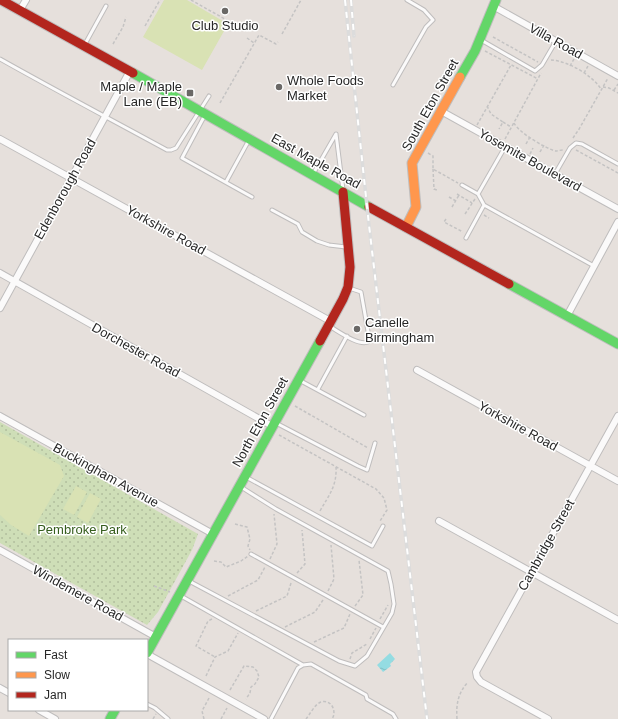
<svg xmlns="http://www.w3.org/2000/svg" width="618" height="719" font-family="Helvetica,sans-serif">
<defs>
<pattern id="park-dots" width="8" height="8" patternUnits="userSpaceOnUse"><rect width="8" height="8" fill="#cedeb7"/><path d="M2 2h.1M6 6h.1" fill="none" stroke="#b1be9d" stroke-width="1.8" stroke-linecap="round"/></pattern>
<pattern id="water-ripples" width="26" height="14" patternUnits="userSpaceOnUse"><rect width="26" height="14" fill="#94dce2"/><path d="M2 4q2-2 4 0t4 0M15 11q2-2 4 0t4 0" fill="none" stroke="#80bdc2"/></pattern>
</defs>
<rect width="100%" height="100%" fill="#e6e0dc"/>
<path fill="url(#park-dots)" d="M0 422 198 534 192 550 158 612 147 625 0 543Z"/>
<path fill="#d9e2b4" d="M164 0H187L228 24 202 70 143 37Z
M0 432 60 465 64 476 29 536 11 525 0 515Z
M76 486 87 492 74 515 63 509Z
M90 493 101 499 88 523 77 517Z"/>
<path fill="url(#water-ripples)" d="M390 653 395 659 390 664 391 666 383 672 377 665Z"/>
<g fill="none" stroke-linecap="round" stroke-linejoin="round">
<g stroke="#bfbdbd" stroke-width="5">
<path id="lane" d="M481 40 535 71 542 65 556 41
M85 44 106 6
M0 59C55 90 112 120 167 150H171L176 148 209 96
M393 85 426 27 433 20 424 10 407 0
M205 115 182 158 252 197
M336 134 343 190
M313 174 336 134
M555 174 570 148 576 143 582 144 618 164
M226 182 249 140
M462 185 478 194
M484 205 478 194 505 147
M272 210 298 224 302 232 317 241 329 245 346 247
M466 238 484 205 594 266
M329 326C338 331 358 346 368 342L369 337 361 292 349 288
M299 380 364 415
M318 389 347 336
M276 423 358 466 367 470 375 443
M246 477 372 546 383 526
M251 554 383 627
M189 581 339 661 355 666 367 656 392 613 394 604 391 584 388 571 276 509 241 487
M181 596 303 665
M147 704 155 708 168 719
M271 719 298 668 303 665 311 664 366 695 367 699 393 714 396 719"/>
</g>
<g stroke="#bfbdbd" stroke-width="8">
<path id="street" d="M493 6 618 76
M20 10 26 0
M441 111 618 209
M0 139 332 322
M0 273 272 426
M0 308 130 71
M567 316 618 222
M417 370 618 481
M0 416 213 534
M439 521 618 620
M0 550 156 637
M147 654 264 719
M0 688 9 693
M39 710 55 719
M548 719 481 682 477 677 476 672 618 416"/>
</g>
<g stroke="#bfbdbd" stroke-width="11">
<path id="fast" d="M133 73 369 207
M460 77 475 51 496 0
M509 284 618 344
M147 653 320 341
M110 719 115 710"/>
</g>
<g stroke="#bfbdbd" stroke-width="11">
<path id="slow" d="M406 227 416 207 412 163 460 77"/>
</g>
<g stroke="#bfbdbd" stroke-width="11">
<path id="jam" d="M1 0 133 73
M369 207 509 284
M320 341 343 299 348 287 350 267 343 192"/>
</g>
<path stroke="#c4c3c3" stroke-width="1.5" stroke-dasharray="3 2" stroke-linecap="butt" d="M191 0 232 23 229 29
M145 26 160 0
M282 34 301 0
M493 37 538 62
M247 38 254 43
M113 44 123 27 126 17
M485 51 538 79
M551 60C568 61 592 75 601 89
M570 66 574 59
M584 73 588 66
M603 87 609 88 618 93
M614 90 618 84
M220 103 259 35 276 44 278 42
M487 106 491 114 503 122 499 129
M503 122 511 127
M514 123C518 132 546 149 556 151 558 151 560 150 563 150
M477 125 511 65
M573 138 577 132 578 131 608 78
M505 139 541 73
M526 144 530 137
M576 150 618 173
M540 152 544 145
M428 153 433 156V169L458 183
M530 154 533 148
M433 169 434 189 437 190
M457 194 472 203
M449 197 456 201
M452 207 459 195
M465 214 475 199
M484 215 489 218
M446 219 444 222 463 232
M295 406 368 448
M279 435 376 489 384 498 387 510 380 521
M320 511C329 495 337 486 336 467
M235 524 247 527 250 539 248 546 250 550
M270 559 277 544 274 514
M214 561 221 562 226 567 241 561 248 556
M297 573 305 564 302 530
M154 586 170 592
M328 591 334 579 331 545
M228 596 258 580 265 567
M355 606 363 595 359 560
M256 611 287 596 291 583
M212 619 208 621 196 646 215 657
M380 619 388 605
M285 627 315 612 323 600
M370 639 376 628
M314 642 344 628 350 614
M350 659 352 653 367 644
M206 676 215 657 228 651 238 633
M230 690 244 666 253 667 257 671 259 677 255 684 251 687 250 693 246 699
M153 719 156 714
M204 719 202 711 209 698
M221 719 227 708
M306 719C310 714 315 704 321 702 332 699 337 712 332 719
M457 719C456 704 458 693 468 682"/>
<use href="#lane" stroke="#fbfafa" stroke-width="3"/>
<use href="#street" stroke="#fbfafa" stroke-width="6"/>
<use href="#fast" stroke="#63d668" stroke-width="9"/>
<use href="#slow" stroke="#ff974d" stroke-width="9"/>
<use href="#jam" stroke="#b3261e" stroke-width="9"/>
<g stroke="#dcdcdc" stroke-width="3.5">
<path id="rail" d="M345 0 369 225 427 719
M351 0 354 36"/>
</g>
<use href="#rail" stroke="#fff" stroke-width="2" stroke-dasharray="6" stroke-linecap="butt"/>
</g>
<g fill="#6a6866" stroke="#fff" stroke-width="1.5">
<circle cx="225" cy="11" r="4"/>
<circle cx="279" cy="87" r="4"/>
<rect x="186" y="89" width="8" height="8" rx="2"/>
<circle cx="357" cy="329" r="4"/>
</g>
<g text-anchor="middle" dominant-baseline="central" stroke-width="3" stroke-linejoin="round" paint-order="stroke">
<g font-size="13" fill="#272727" stroke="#fff" text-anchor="start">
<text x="225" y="25" text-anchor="middle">Club Studio</text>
<text x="287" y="80">Whole Foods<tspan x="287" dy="15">Market</tspan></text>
<text x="182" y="86" text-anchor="end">Maple / Maple<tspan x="182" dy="15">Lane (EB)</tspan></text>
<text x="365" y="322">Canelle<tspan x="365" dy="15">Birmingham</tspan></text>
</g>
<g font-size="13" fill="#272727" stroke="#fff">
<text transform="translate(556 41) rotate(29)">Villa Road</text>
<text transform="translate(430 105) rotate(-61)">South Eton Street</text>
<text transform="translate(530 160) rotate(29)">Yosemite Boulevard</text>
<text transform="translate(316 161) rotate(29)">East Maple Road</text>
<text transform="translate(65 189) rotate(-61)">Edenborough Road</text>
<text transform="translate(166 230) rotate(29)">Yorkshire Road</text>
<text transform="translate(136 350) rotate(29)">Dorchester Road</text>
<text transform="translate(260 422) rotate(-61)">North Eton Street</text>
<text transform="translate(518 426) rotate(29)">Yorkshire Road</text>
<text transform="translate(106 475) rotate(29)">Buckingham Avenue</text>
<text transform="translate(546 545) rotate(-61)">Cambridge Street</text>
<text transform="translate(78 593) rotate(29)">Windemere Road</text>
</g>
<g font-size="13" fill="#355d1d" stroke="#fff">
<text x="82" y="529">Pembroke Park</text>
</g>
</g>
<rect x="8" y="639" width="140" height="72" fill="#ffffff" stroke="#a9a9a9"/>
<rect x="16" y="652" width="20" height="6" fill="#63d668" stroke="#a9a9a9"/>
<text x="44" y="659" font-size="12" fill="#272727">Fast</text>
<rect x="16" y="672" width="20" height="6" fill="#ff974d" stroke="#a9a9a9"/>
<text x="44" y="679" font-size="12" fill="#272727">Slow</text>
<rect x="16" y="692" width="20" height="6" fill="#b3261e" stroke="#a9a9a9"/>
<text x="44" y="699" font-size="12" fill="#272727">Jam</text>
</svg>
